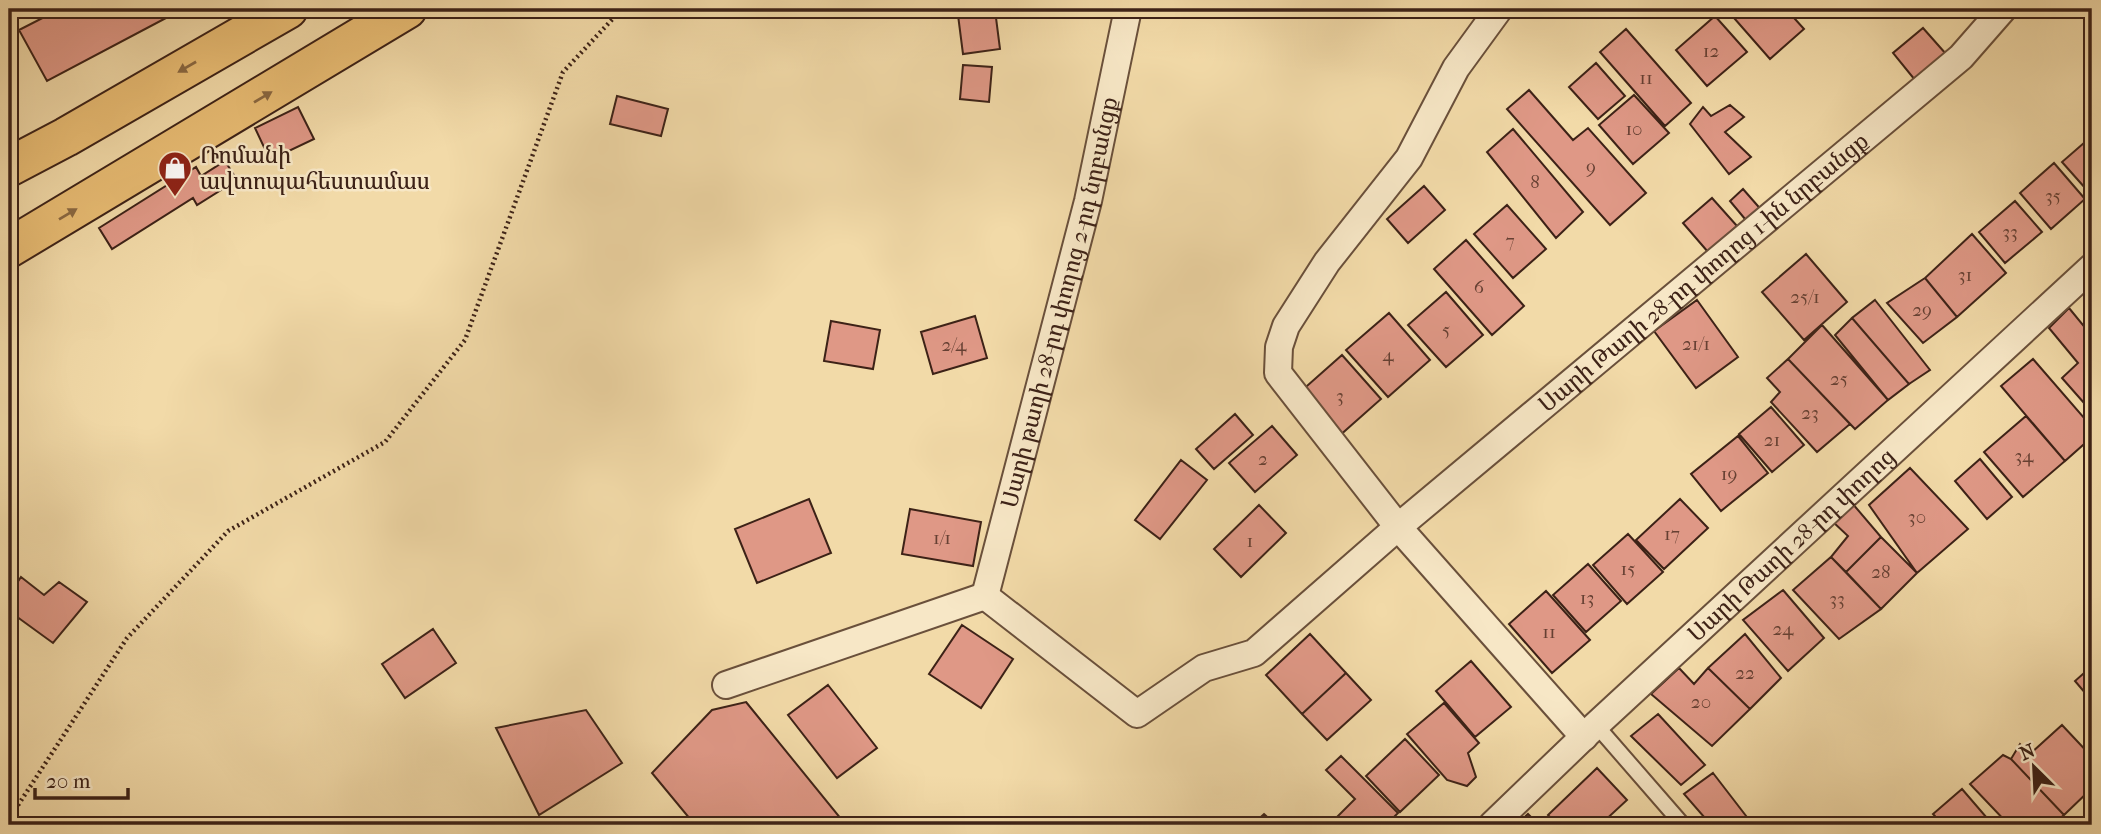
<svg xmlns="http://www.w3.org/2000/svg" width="2101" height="834" font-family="'IM FELL French Canon','Noto Serif Armenian',serif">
<rect width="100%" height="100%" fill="#f2daa8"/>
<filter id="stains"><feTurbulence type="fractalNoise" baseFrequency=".00286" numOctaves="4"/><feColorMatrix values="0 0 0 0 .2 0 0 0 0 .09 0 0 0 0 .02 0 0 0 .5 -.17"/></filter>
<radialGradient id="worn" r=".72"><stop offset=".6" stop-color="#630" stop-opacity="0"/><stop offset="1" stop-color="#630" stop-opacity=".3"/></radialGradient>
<path fill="#df9886" stroke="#3d2217" stroke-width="2" d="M60 9H183L47 81 19 30Z
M1729 9H1786L1804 29 1770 59 1727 10Z
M995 10 1000 49 963 54 958 15Z
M1715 16 1747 52 1707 86 1676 50Z
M1923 28 1946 54 1915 80 1893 53Z
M1626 29 1691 103 1665 126 1600 52Z
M1596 63 1625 96 1598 119 1569 87Z
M963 65 992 67 989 102 960 99Z
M1529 90 1573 140 1588 128 1646 193 1610 225 1507 109Z
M1634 95 1669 133 1633 164 1599 125Z
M617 96 668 109 661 136 610 124Z
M1730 105 1744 117 1725 132 1751 157 1729 174 1690 124 1703 107 1711 116Z
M298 107 314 139 270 160 255 128Z
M1513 129 1583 212 1556 238 1487 152Z
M2092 136V184L2086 189 2062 162Z
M225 161 237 180 197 205 193 198 112 249 99 228 196 167 201 176Z
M2054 163 2085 199 2051 229 2020 193Z
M1424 186 1445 210 1408 243 1387 219Z
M1743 189 1764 213 1750 225 1730 201Z
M1712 198 1737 226 1708 252 1683 223Z
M2015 201 2042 232 2005 263 1979 232Z
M1507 205 1546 249 1513 278 1474 234Z
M1972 234 2006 273 1957 317 1925 278Z
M1466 240 1524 306 1492 335 1434 269Z
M1806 254 1847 302 1804 340 1762 292Z
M1925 278 1957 317 1923 343 1887 303Z
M1446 292 1483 335 1446 367 1408 325Z
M1697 300 1738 357 1696 388 1654 331Z
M1875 300 1930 370 1909 384 1852 318Z
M2069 308 2092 336V412L2062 378 2078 363 2049 328Z
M1389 313 1430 360 1388 397 1346 350Z
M975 316 987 358 933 374 921 332Z
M1852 318 1909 384 1888 400 1835 335Z
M831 321 880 330 873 369 824 361Z
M1822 325 1888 400 1855 429 1788 359Z
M1342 355 1381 399 1338 437 1299 393Z
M1788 359 1850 424 1817 452 1771 402 1780 392 1767 378Z
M2033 359 2092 427V437L2065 461 2001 386Z
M1771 407 1804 445 1772 472 1739 434Z
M1235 414 1253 435 1214 469 1196 449Z
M2026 416 2065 461 2023 497 1984 452Z
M1272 426 1297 455 1255 492 1229 463Z
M1738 436 1768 473 1721 511 1691 474Z
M1980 459 2012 497 1987 519 1955 481Z
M1181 460 1207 480 1160 539 1135 520Z
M1910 468 1968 529 1917 573 1869 505Z
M809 499 831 553 757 583 735 529Z
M1680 499 1708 528 1664 569 1636 540Z
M1852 503 1881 537 1846 572 1831 557 1848 536 1832 521Z
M1259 505 1286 533 1241 577 1214 549Z
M910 509 981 522 973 566 902 554Z
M1628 534 1663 572 1627 604 1593 565Z
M1881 537 1917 573 1881 609 1846 572Z
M1831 557 1881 609 1839 639 1793 590Z
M1588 564 1621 601 1586 632 1553 595Z
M21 577 44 595 59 582 87 602 53 643 9 611V595Z
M1783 590 1824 638 1788 671 1743 620Z
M1546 591 1590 640 1552 673 1509 624Z
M962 625 1013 659 981 708 929 674Z
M433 629 456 663 405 698 382 664Z
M1310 634 1346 673 1302 714 1266 675Z
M1745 634 1781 678 1750 709 1708 668Z
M1471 661 1511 707 1475 737 1436 691Z
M2092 666V701L2075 681Z
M1679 668 1694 684 1708 668 1750 709 1712 746 1651 694Z
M1346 673 1371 700 1327 740 1302 714Z
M828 685 877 748 837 778 788 715Z
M746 702 846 825H695L652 773 712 710Z
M1444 703 1479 743 1468 753 1476 777 1467 786 1447 780 1407 734Z
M586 710 622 763 539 815 496 728Z
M1658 714 1705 765 1681 785 1631 736Z
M2062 725 2092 757V788L2064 815 2011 759 2020 744 2030 754Z
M1405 739 1439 775 1400 812 1366 776Z
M2003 755 2011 759 2064 815 2052 825H2009L1970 784Z
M1341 756 1398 813 1386 825H1329L1355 799 1326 770Z
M1597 768 1627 800 1600 825H1558L1548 815Z
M1713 773 1753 825H1711L1684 794Z
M1962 789 1993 825H1943L1933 814Z
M1264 814 1276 825H1252Z
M1528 814 1539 825H1516Z"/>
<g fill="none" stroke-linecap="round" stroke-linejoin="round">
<g stroke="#6a503b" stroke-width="18">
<path id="service" d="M1596 725 1683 825"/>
</g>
<g stroke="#6a503b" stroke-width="30">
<g id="minor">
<path d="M1499 9 1456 68 1409 158 1327 262 1286 326 1279 347 1278 373 1398 527 1584 737"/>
<path id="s1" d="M985 596 1137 714 1204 668 1254 653 1398 527 1961 57 2003 9"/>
<path id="s2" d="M985 596 1088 201 1128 9"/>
<path d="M726 685 985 596"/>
<path id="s3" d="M1492 825 1596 725 2092 267"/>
</g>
</g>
<g stroke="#3d2217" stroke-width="42">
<path id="primary" d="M9 167 66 137 288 9
M9 248 407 9"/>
</g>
<path stroke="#3d2217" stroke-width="4.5" stroke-dasharray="2 3.5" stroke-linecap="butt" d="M9 819 127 638 228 531 385 442 465 340 563 72 622 9"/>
<use href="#service" stroke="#f7e7c6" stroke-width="14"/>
<use href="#minor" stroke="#f7e7c6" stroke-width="26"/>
<use href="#primary" stroke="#e9bd74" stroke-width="38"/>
</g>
<defs><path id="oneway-solid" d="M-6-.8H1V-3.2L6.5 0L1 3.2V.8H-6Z" transform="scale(1.75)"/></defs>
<g fill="#8a6841">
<use href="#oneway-solid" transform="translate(187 67) rotate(150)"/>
<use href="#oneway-solid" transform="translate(263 97) rotate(-31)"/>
<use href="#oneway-solid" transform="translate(68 214) rotate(-31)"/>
</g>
<defs>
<g id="shop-pin" transform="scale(1.75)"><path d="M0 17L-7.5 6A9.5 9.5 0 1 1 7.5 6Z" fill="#8f2418" stroke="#f7e7c6"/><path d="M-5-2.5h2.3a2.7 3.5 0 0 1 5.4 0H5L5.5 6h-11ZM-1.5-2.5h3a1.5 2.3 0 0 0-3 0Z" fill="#fff"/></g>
</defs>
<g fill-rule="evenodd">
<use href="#shop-pin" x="175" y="168"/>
</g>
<g text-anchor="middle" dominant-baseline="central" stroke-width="5" stroke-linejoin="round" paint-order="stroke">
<g font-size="19" fill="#664033">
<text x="1711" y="51">12</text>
<text x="1646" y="78">11</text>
<text x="1634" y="129">10</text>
<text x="1591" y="167">9</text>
<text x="1535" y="182">8</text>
<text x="2053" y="196">35</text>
<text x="2010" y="232">33</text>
<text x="1510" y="241">7</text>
<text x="1965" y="275">31</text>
<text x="1479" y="287">6</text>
<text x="1805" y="297">25/1</text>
<text x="1922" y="310">29</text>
<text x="1446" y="330">5</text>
<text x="1696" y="344">21/1</text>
<text x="954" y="345">2/4</text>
<text x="1388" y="355">4</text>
<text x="1839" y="379">25</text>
<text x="1340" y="396">3</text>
<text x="1810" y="413">23</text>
<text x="1772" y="440">21</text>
<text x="2024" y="456">34</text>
<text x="1263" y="459">2</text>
<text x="1729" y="474">19</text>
<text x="1917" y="517">30</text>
<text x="1672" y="534">17</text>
<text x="942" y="538">1/1</text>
<text x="1250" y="541">1</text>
<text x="1628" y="569">15</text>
<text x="1881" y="572">28</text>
<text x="1587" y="598">13</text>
<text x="1837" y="599">33</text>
<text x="1783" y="629">24</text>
<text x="1549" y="632">11</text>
<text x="1745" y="673">22</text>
<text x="1701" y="702">20</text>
</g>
<g font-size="23" fill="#3d2217" stroke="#f7e7c6" text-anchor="start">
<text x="200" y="155">Ռոմանի<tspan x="200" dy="26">ավտոպահեստամաս</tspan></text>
</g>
<g font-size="23" fill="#3d2217" stroke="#f7e7c6">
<text stroke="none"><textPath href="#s1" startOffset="915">Սարի Թաղի 28-րդ փողոց 1-ին նրբանցք</textPath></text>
<text stroke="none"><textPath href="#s2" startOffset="303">Սարի թաղի 28-րդ փողոց 2-րդ նրբանցք</textPath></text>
<text stroke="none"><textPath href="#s3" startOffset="410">Սարի Թաղի 28-րդ փողոց</textPath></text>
</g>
</g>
<rect width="2101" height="834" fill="none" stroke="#f2daa8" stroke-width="35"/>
<rect x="10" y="10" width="2080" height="813" fill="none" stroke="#3d2217" stroke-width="3.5"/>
<rect x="18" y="18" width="2066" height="799" fill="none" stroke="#3d2217" stroke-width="2"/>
<g transform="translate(2034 767) rotate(336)" stroke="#f7e7c6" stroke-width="5" paint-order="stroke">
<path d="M0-5L12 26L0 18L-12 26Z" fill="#3d2217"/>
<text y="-10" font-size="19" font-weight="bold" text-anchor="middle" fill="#3d2217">N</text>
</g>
<path d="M35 788v10h93v-10" fill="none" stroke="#3d2217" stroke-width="3.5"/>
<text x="46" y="788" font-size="21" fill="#3d2217" stroke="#f7e7c6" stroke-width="5" paint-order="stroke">20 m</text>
<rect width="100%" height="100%" filter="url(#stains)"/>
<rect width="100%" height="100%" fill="url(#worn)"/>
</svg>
